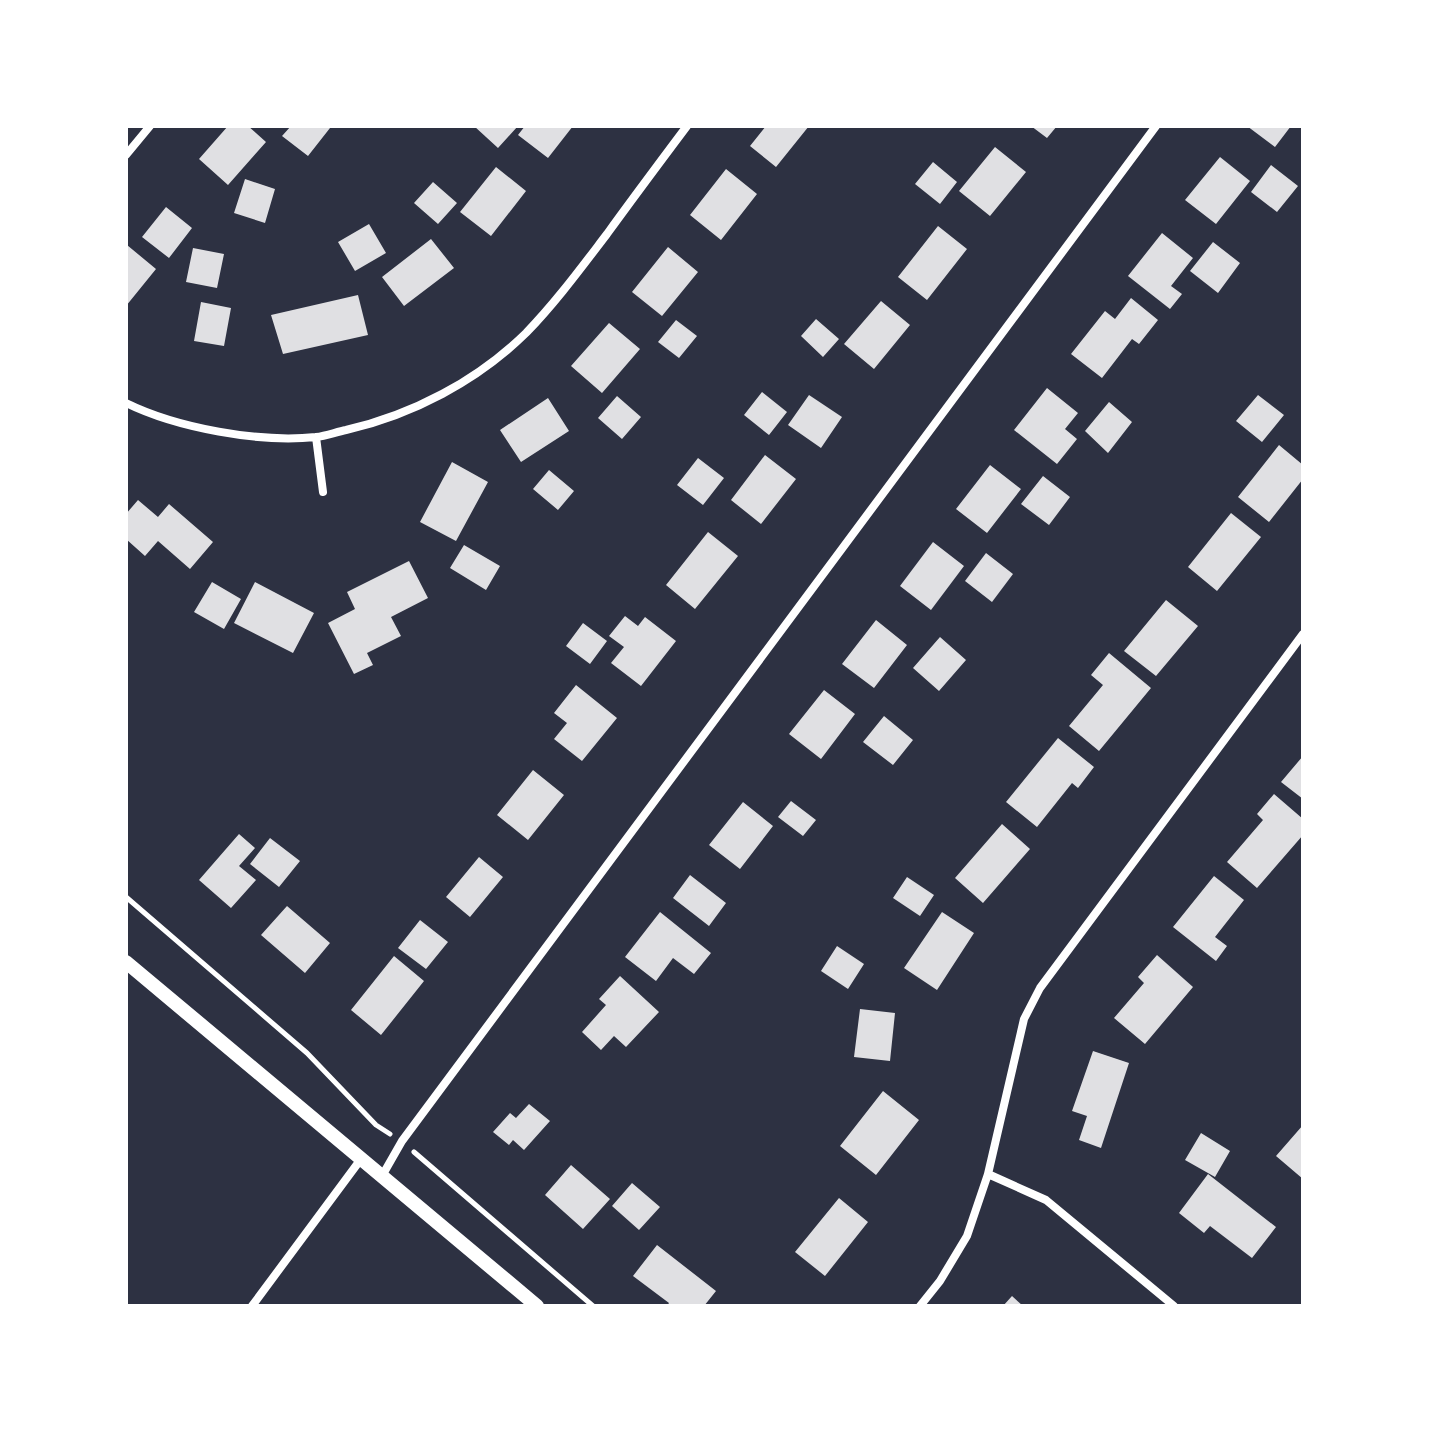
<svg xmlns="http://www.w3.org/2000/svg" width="1429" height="1432" font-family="'PT Sans Narrow',sans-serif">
<rect width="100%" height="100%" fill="#2d3142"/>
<path fill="#e0e0e3" d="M228 126H248L266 142 228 185 199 159Z
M291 126H327L330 128 308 156 282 136Z
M474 126H518L498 148Z
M525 126H573L548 158 518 135Z
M766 126H809L776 167 750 146Z
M1031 126H1057L1047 138Z
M1247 126H1291L1275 147Z
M995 147 1026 172 990 216 959 191Z
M1220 157 1250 181 1216 224 1185 200Z
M933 162 957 182 940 204 915 184Z
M1271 165 1298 186 1277 212 1251 192Z
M496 167 526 191 491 236 460 212Z
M726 169 757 194 721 240 690 215Z
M245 179 275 189 265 223 234 213Z
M433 182 457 203 438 224 414 203Z
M166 207 192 228 169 258 142 237Z
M369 224 386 253 355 271 338 242Z
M938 226 967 249 927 300 898 277Z
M1162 233 1193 258 1171 286 1182 294 1170 309 1128 276Z
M431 239 454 268 404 306 382 277Z
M1213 242 1240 263 1218 293 1190 271Z
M127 245 156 269 126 306V246Z
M668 247 698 272 662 316 632 292Z
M193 248 224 254 217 288 186 282Z
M358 295 368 335 283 354 271 315Z
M1131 298 1158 320 1139 344 1132 339 1102 378 1071 354 1105 311 1115 319Z
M881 301 910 325 874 369 844 344Z
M201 302 231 308 224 346 194 341Z
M816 319 839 339 823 357 801 336Z
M676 320 697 336 679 358 658 342Z
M609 323 640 349 602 393 571 366Z
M1047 388 1078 413 1065 429 1077 439 1057 464 1014 430Z
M762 392 787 412 769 435 744 415Z
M809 395 842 417 821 448 788 425Z
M1258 395 1284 415 1262 442 1236 421Z
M617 396 641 417 622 439 598 418Z
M548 398 569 431 521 462 500 430Z
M1109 402 1132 422 1108 453 1085 431Z
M1279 445 1303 465V479L1269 522 1238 497Z
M765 455 796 479 761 524 731 500Z
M698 458 724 478 703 505 677 485Z
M452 462 488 482 456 541 420 522Z
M990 465 1021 489 987 533 956 509Z
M549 470 574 491 558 510 533 489Z
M1043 476 1070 497 1049 525 1021 504Z
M138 500 158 517 169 504 213 542 190 569 158 541 145 556 126 539V514Z
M1231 513 1261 537 1217 591 1188 567Z
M708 532 738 556 695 609 666 585Z
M933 542 964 566 931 610 900 586Z
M464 545 500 566 486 590 450 568Z
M986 553 1013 574 992 602 965 581Z
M409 561 428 598 391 617 401 636 367 653 373 665 354 674 328 623 355 609 347 592Z
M212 582 241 599 224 629 194 612Z
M255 582 314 613 293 653 234 623Z
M1166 600 1198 626 1156 676 1124 651Z
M625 616 638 626 645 617 676 641 641 686 611 663 624 647 609 636Z
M876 620 907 645 874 688 842 664Z
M583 623 607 641 590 664 566 646Z
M940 637 966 660 939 691 913 668Z
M1109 653 1151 688 1099 751 1069 726 1103 685 1091 675Z
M576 685 617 718 582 761 554 739 567 723 554 713Z
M824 690 855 714 821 759 789 734Z
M884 716 913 740 893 765 863 742Z
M1058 738 1094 767 1078 788 1072 783 1037 827 1006 802Z
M1303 756V799L1281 782Z
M533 770 564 795 528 840 497 815Z
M1274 794 1303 819V835L1257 888 1227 862 1263 820 1257 814Z
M791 801 816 820 803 836 778 817Z
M743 802 773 826 740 869 709 845Z
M1002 824 1030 849 983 903 955 878Z
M239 834 255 848 239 866 256 880 231 908 199 880Z
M270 838 300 861 279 887 250 864Z
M479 857 503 877 470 917 446 897Z
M690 875 726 903 709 926 673 898Z
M1214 876 1244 900 1215 937 1227 946 1216 961 1173 927Z
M907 877 934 895 920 916 893 898Z
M287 906 330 943 305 973 261 935Z
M660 912 711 953 694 974 673 958 656 981 625 957Z
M942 912 974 933 937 990 904 968Z
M420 920 448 942 426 969 398 948Z
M837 946 864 964 848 989 821 971Z
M1157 955 1193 987 1145 1044 1114 1018 1144 983 1138 977Z
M394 956 424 981 381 1035 351 1010Z
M620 976 659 1012 626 1047 614 1036 601 1050 582 1032 606 1005 599 999Z
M860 1009 895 1013 890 1061 854 1057Z
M1093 1051 1129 1063 1101 1148 1079 1140 1087 1116 1072 1111Z
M883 1091 919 1120 876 1175 840 1146Z
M529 1104 550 1121 524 1150 513 1140 509 1145 493 1132 510 1113 516 1118Z
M1303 1125V1179L1276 1156Z
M1201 1133 1230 1151 1215 1177 1185 1160Z
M571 1165 610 1199 583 1229 545 1195Z
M1208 1174 1276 1227 1252 1258 1210 1226 1204 1233 1179 1213Z
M632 1183 660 1207 639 1230 612 1206Z
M839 1198 868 1222 825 1276 795 1252Z
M657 1245 716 1291 704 1306H667L669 1303 633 1276Z
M1012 1296 1023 1306H1003Z"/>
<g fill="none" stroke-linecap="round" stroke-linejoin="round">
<path stroke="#fff" stroke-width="5" d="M126 897 307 1053 376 1125 390 1134
M414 1152 593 1306"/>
<path stroke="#fff" stroke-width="8" d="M126 155 150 126
M126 403C177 428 259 443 316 437 326 436 336 432 346 430 412 415 477 381 526 333 556 302 581 268 607 234 633 198 660 162 687 126
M316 437 323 492
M988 1174 1046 1200 1174 1306
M382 1176 402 1141 1156 126
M252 1306 361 1159
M920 1306 940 1281 967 1236 988 1174 1024 1019 1040 988 1303 634"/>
<path stroke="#fff" stroke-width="14" d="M126 962 537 1306"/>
</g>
<rect width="1429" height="1432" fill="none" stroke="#ffffff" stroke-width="256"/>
</svg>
